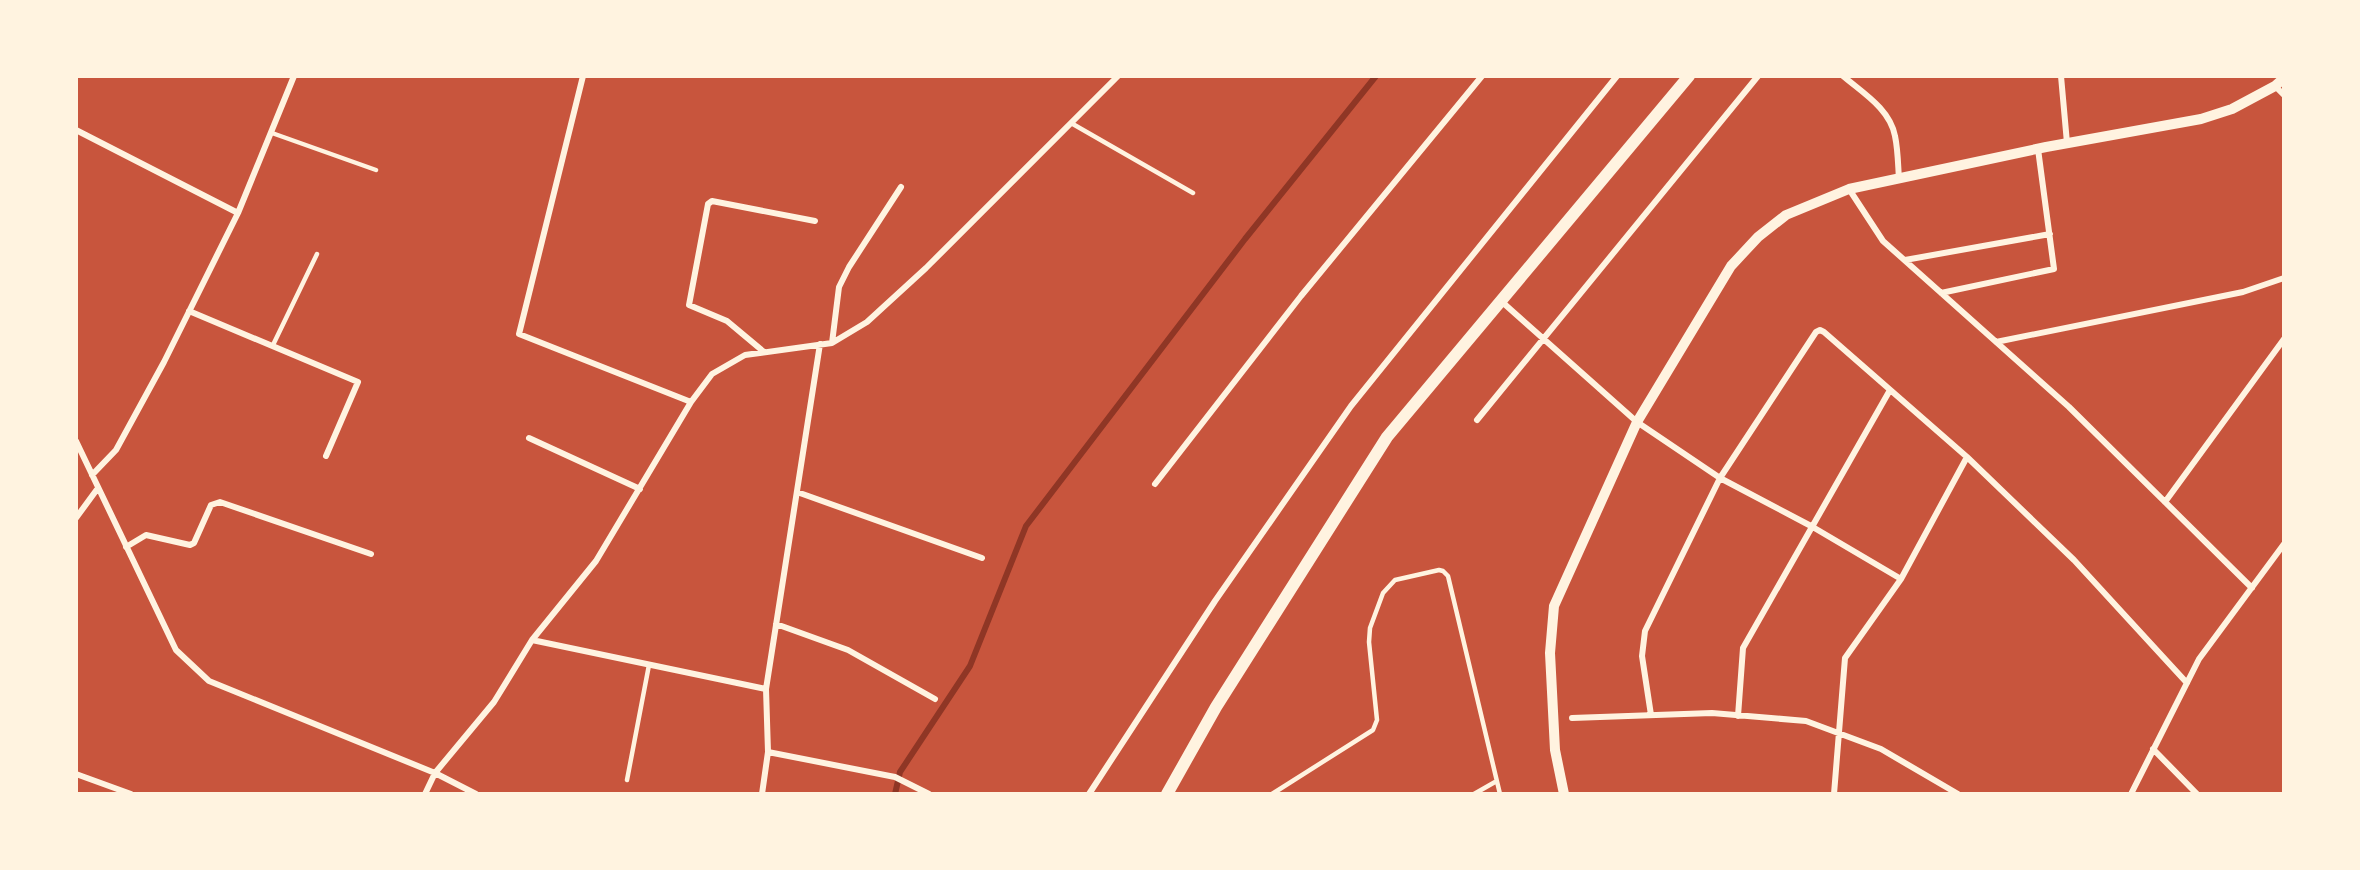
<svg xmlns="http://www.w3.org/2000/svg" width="2360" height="870" font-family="Poppins,sans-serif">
<rect width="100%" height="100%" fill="#c8553d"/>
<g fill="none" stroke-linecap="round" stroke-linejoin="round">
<path stroke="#8f3625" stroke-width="6" d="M895 794 900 772 970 666 1026 526 1245 239 1376 76"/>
<path stroke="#fff3e0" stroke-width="4.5" d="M1071 123 1193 193
M272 133 376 170
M273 345 317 254
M627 780 649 665
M1272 794 1373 730 1377 720 1369 642 1370 628 1383 593 1395 580 1439 570 1443 571 1448 576 1500 794
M1474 794 1495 782"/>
<path stroke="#fff3e0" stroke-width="6" d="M583 76 519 334 691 402
M1843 76C1863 93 1890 109 1895 136 1898 150 1898 165 1899 179
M2061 76 2067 143
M2275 86 2284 95
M76 130 238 213
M1849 189 1883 241 2069 407 2252 588
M1905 260 2050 234
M1941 293 2054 269 2038 149
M1501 301 1637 422 1720 478 1811 526 1901 579
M189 311 358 382 326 456
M1996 342 2243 292 2284 278
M832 343 839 287 849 267 901 187
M764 352 727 321 689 305 708 204 712 201 815 221
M1477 420 1758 76
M529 438 640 489
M76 441 176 650 209 681 435 773 476 794
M92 475 116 450 164 362 238 213 294 76
M1155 484 1301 296 1482 76
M797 492 982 558
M2165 502 2284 339
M76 518 98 488
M126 547 146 535 190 545 194 543 211 505 220 502 371 554
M776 624 848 650 935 699
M532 640 766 689
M1651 715 1642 656 1645 631 1720 478 1816 332 1820 330 1824 332 1967 457
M1738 716 1743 648 1890 390
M1572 718 1712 713 1806 721 1881 749 1958 794
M2153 749 2197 794
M768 752 895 777 929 794
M76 774 131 794
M425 794 435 773 494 702 532 640 596 561 691 402 712 374 745 355 832 343 867 322 926 268 1118 76
M762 794 768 752 766 689 820 344
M1089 794 1215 601 1351 406 1617 76
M1834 794 1845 658 1901 579 1967 457 2074 560 2187 683
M2131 794 2199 659 2284 544"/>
<path stroke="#fff3e0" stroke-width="10" d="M1564 794 1555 750 1550 653 1554 606 1637 422 1731 266 1758 237 1786 215 1849 189 2046 147 2201 119 2232 109 2275 86 2284 78"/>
<path stroke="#fff3e0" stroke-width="12" d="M1167 794 1216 707 1387 437 1689 76"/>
</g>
<rect width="2360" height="870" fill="none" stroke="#fff3e0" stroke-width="156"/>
</svg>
